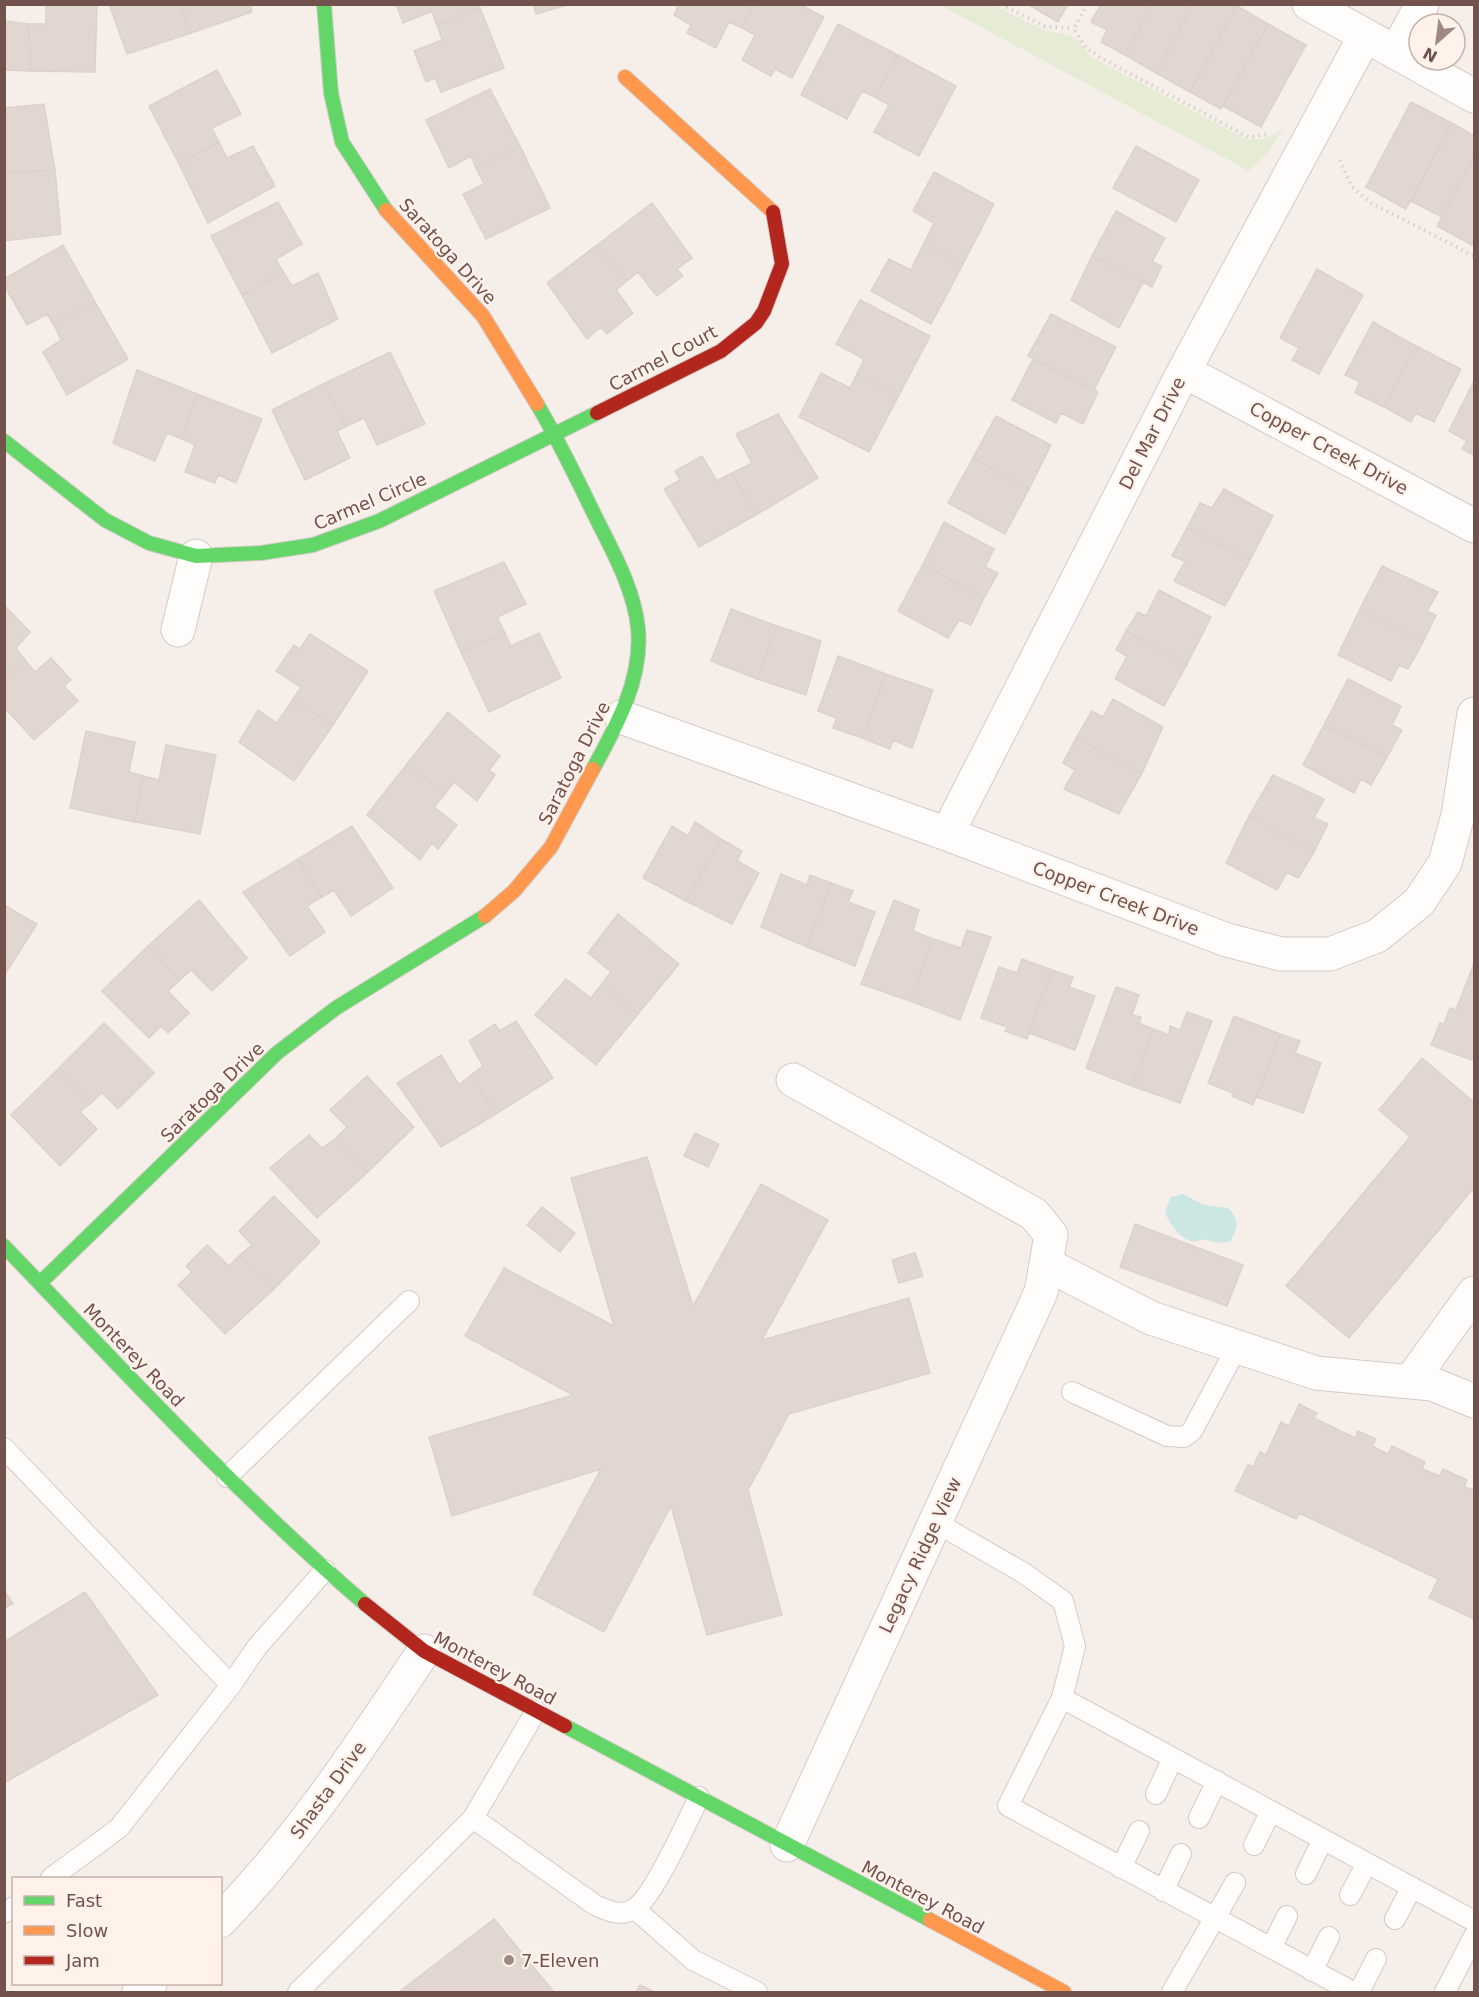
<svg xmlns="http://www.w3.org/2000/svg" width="1479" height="1997" font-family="'DejaVu Sans',sans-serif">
<rect width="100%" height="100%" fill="#f6efe9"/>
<path fill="#e6ebd5" d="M940 5H994L1042 29 1075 37 1091 57 1246 139C1260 141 1273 138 1284 127L1269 152 1249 171Z"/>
<path fill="#cce7e3" d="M1183 1194 1204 1205 1228 1208C1239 1219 1239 1228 1230 1241 1220 1244 1216 1242 1207 1240 1202 1239 1197 1242 1192 1241 1181 1240 1167 1221 1165 1211L1171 1197Z"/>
<path fill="#e2d6d1" stroke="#ded1cc" stroke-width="1.5" d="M46 4H97L95 72 30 71 29 24H46Z
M109 4H180L191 33 127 54Z
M180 4H250L252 12 191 33Z
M396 4H479L480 8 437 25 432 11 403 23Z
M533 4H571L536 14Z
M679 4H754L742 28 729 22 716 48 687 33 691 25 674 15Z
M754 4H799L824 17 792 78 775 69 771 76 742 60 755 35 742 28Z
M1027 4H1068L1058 22Z
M1101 4H1153L1125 55 1101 42 1107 30 1091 22Z
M1153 4H1193L1156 73 1125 55Z
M1193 4 1237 6 1190 92 1156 73Z
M1237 6 1268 24 1221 109 1190 92Z
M480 8 504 68 441 92 435 78 426 82 414 51 442 40 437 25Z
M4 21 29 24 30 71 4 70Z
M838 24 898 55 875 97 862 91 847 119 801 95Z
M1268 24 1306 45 1261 127 1223 106Z
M898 55 956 86 919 156 874 132 889 105 875 97Z
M217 70 241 114 212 128 219 142 179 164 149 106Z
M490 89 520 146 476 168 471 156 449 168 426 120Z
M1411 102 1452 123 1406 209 1366 187Z
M44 104 55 170 7 173 4 108Z
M1452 123 1474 136V156L1442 217 1411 201Z
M219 142 227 158 253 146 275 186 208 223 179 164Z
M520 146 550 208 486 239 463 194 484 184 476 168Z
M1136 146 1199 180 1176 222 1113 188Z
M1474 156V240L1472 245 1437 226Z
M55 170 61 234 4 241 7 173Z
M934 172 994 204 963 264 924 243 934 223 913 211Z
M278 202 302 244 276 259 284 273 242 295 211 236Z
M652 203 692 258 677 269 683 276 657 296 638 272 627 281 597 245Z
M1116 211 1165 238 1152 262 1162 266 1152 287 1092 256Z
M924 243 963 264 931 324 871 291 889 259 911 270Z
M63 245 95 302 54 325 47 314 27 325 4 285V279Z
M597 245 627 281 616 290 633 313 607 334 601 327 587 339 547 283Z
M1092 256 1143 282 1119 328 1071 300Z
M1317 269 1363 295 1319 374 1292 360 1299 348 1280 338Z
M284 273 292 286 318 273 338 319 272 353 242 295Z
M860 300 930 336 898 397 857 374 864 359 836 344Z
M95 302 128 359 67 395 43 352 61 340 54 325Z
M1051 314 1116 347 1094 390 1028 356Z
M1373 322 1416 346 1384 407 1355 393 1360 382 1345 375Z
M1416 346 1461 369 1434 422 1415 413 1411 422 1384 407Z
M390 352 425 424 377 445 364 418 347 426 323 384Z
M1033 359 1098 392 1083 424 1061 413 1056 423 1012 400Z
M137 370 197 394 182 439 167 433 155 461 113 443Z
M821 373 850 388 857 374 898 397 869 452 799 417Z
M1474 381V455L1462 449 1467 441 1449 431Z
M323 384 347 426 337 431 350 458 305 480 272 410Z
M197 394 262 419 236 483 218 475 215 483 185 472 195 445 182 439Z
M778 414 818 478 756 515 732 473 752 463 736 434Z
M996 416 1051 445 1029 489 973 458Z
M702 456 717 481 732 473 756 515 699 547 664 489 680 480 675 471Z
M973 458 1029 489 1005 534 948 503Z
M1224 489 1273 516 1250 560 1187 528 1200 503 1212 508Z
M944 522 994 549 985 567 998 573 984 598 923 564Z
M1187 528 1250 560 1225 606 1174 581 1185 561 1172 556Z
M504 562 526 604 497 617 505 633 461 652 434 591Z
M923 564 984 598 971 625 959 620 948 638 898 611Z
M1382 566 1438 592 1427 611 1436 615 1423 642 1360 609Z
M1159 590 1211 617 1187 664 1126 631 1138 612 1146 616Z
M4 605 30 632 16 648 25 660 4 678Z
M731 609 777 626 757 679 711 661Z
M1360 609 1423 642 1408 669 1399 665 1391 681 1338 655Z
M777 626 821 641 806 695 757 679Z
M1126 631 1187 664 1164 706 1115 679 1127 656 1116 650Z
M505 633 511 646 539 633 561 678 489 712 461 652Z
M310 634 368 671 333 725 293 699 301 687 276 671 294 645 300 649Z
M838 656 886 674 862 738 833 728 837 718 818 711Z
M51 658 71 680 64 686 78 701 34 740 4 707V678L25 660 35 672Z
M886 674 933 690 912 748 893 740 890 749 862 738Z
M1348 679 1401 706 1392 725 1402 730 1387 757 1324 725Z
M293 699 333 725 294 781 239 742 258 710 277 723Z
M1113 699 1163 727 1142 773 1076 738 1092 711 1103 717Z
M448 712 500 756 489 770 495 775 477 801 454 782 445 794 407 764Z
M1324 725 1387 757 1371 785 1361 779 1354 793 1303 765Z
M86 731 135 742 129 772 143 776 135 822 70 808Z
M1076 738 1142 773 1119 814 1064 789 1075 770 1063 763Z
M166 745 216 755 200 834 135 822 143 776 159 780Z
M407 764 445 794 434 807 457 825 438 849 432 843 420 860 367 815Z
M1273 775 1324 799 1314 818 1328 824 1314 852 1249 816Z
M1249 816 1314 852 1298 878 1287 872 1277 890 1226 863Z
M695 822 721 839 686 901 643 878 672 826 688 836Z
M352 826 393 888 351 916 334 890 322 897 298 859Z
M721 839 742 851 737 861 759 873 732 924 686 901Z
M298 859 322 897 307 906 325 932 290 956 243 892Z
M781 874 807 885 810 875 831 883 807 947 761 927Z
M831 883 853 891 848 902 875 912 855 966 807 947Z
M199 900 247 958 212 991 191 970 180 980 148 946Z
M894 900 919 910 913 931 933 939 910 1001 861 984Z
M4 905 37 924 4 976Z
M618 914 679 964 638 1014 601 985 611 972 588 953Z
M967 930 991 937 960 1020 910 1001 933 939 961 948Z
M148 946 180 980 168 991 189 1013 168 1033 161 1026 149 1038 102 991Z
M1022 959 1052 970 1027 1039 1005 1031 1007 1027 981 1018 999 967 1017 973Z
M1473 966 1474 967V1061L1431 1045 1440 1023 1444 1024 1450 1008 1456 1010Z
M1052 970 1073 977 1069 987 1095 996 1075 1050 1029 1033Z
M566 979 591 998 601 985 638 1014 596 1065 535 1015Z
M1116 987 1139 995 1132 1015 1141 1017 1139 1023 1153 1029 1132 1086 1086 1068Z
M1187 1012 1212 1021 1180 1103 1132 1086 1153 1029 1169 1035 1170 1026 1180 1030Z
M1234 1016 1280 1034 1253 1105 1232 1096 1233 1093 1208 1083Z
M516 1021 553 1078 496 1114 471 1075 483 1066 469 1041 495 1024 500 1031Z
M104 1023 154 1073 118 1109 102 1093 91 1103 59 1068Z
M1280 1034 1300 1041 1295 1053 1321 1063 1303 1113 1257 1097Z
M441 1055 459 1085 471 1075 496 1114 441 1147 397 1083Z
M1422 1058 1474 1102V1192L1472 1190 1349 1338 1286 1286 1410 1137 1379 1110Z
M59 1068 91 1103 80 1112 97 1129 60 1166 11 1115Z
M367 1076 414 1127 367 1173 336 1138 347 1127 330 1110Z
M695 1133 719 1144 708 1167 684 1156Z
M309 1135 322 1148 336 1138 367 1173 317 1218 270 1168Z
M647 1157 693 1306 761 1184 828 1220 762 1340 909 1298 930 1373 789 1414 748 1490 782 1615 707 1635 671 1506 604 1632 533 1594 601 1469 452 1516 429 1437 573 1395 465 1336 504 1268 614 1326 571 1178Z
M274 1196 320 1242 274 1289 240 1255 252 1245 239 1231Z
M542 1207 575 1233 560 1252 527 1225Z
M1135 1224 1243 1265 1227 1306 1120 1267Z
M207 1245 229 1266 240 1255 274 1289 225 1334 178 1285 192 1272 186 1266Z
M915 1253 923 1276 899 1283 892 1260Z
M1299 1404 1317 1413 1314 1418 1355 1438 1358 1431 1376 1439 1372 1446 1388 1454 1392 1446 1425 1462 1422 1469 1440 1476 1443 1469 1467 1480 1464 1487 1474 1490V1619L1429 1598 1438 1579 1299 1513 1296 1519 1235 1491 1248 1465 1253 1467 1260 1452 1266 1455 1281 1422 1289 1426Z
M4 1590 13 1604 4 1608Z
M85 1592 158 1695 4 1783V1642Z
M494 1919 554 1992H399Z
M640 1985 655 1992H636Z"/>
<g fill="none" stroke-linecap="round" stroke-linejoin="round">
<g stroke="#d4cac7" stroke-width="22">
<path id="lane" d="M1072 1392 1167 1436 1184 1437 1192 1431 1237 1347
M4 1448 231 1685
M227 1477 409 1301
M935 1522 1022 1572 1063 1601 1075 1646 1062 1698
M1156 1794 1173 1758
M473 1818 595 1905C608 1911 621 1917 634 1909 653 1898 688 1820 699 1797
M1199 1818 1217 1781
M1254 1845 1271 1811
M1121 1868 1139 1831
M1306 1874 1323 1839
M51 1878 119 1828 231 1685 257 1647 325 1570
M1163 1891 1181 1854
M1350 1895 1367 1863
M635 1909 693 1960 757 1992
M4 1913 14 1907
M1395 1919 1412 1887
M1271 1948 1287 1916
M1312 1971 1329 1937
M298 1992 473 1818 536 1711
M1172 1992 1235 1883
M1353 1992 1008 1806 1062 1698 1474 1921
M1359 1992 1376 1959
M1445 1992 1474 1936"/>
</g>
<g stroke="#d4cac7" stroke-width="35">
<path id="street" d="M1309 4 1474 96
M1396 53 1422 4
M1184 371 1474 526
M178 630 196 556
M621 717 947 834 1227 940 1281 954H1330L1377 936 1419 902 1445 863 1458 815 1474 714
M947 834 1184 371 1365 36
M1046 1264 1151 1318 1316 1373 1432 1384 1474 1401
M1410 1382 1474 1293
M787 1845 1041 1292 1051 1235 1034 1214 793 1080
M220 1921C302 1836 359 1748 424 1651
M139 1992 150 1984"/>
</g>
<g stroke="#d4cac6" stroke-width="16">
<path id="fast" d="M324 4 331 93 342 142 386 210
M537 404C559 441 577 479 596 518 613 552 634 589 638 628 643 679 616 727 593 769
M4 441 105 520 149 543 196 556 261 553 313 545 379 521 597 413
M4 1246C122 1369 236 1493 365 1604
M40 1283 277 1053 336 1008 485 916
M565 1726 930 1920"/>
</g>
<g stroke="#d4cac6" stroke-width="16">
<path id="slow" d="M625 77 773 212
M386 210 483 316 537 404
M485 916 514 891 551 847 593 769
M930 1920 1064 1992"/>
</g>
<g stroke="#d4cac6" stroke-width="16">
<path id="jam" d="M597 413 721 351 756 323 764 311 782 264 773 212
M365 1604 424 1651 565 1726"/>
</g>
<path stroke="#d8cfcd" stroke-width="4" stroke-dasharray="1.5 4.5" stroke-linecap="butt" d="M1001 4 1044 26 1074 29
M1087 4 1074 29 1086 48 1101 58 1248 137 1270 134
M1340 160 1352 187 1371 203 1474 256"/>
<use href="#lane" stroke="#fefdfc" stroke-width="20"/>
<use href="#street" stroke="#fefdfc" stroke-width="33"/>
<use href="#fast" stroke="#63d668" stroke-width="14"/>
<use href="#slow" stroke="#ff974d" stroke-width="14"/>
<use href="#jam" stroke="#b3261e" stroke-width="14"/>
</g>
<circle fill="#a08983" stroke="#fef2ea" stroke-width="2" cx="509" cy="1960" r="6"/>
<g text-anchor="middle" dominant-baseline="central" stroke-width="4.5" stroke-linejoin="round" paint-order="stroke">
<g font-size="18" fill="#71524c" stroke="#fef2ea">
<text transform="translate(448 251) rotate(48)">Saratoga Drive</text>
<text transform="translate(663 358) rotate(-28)">Carmel Court</text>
<text transform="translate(1152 433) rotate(-63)">Del Mar Drive</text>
<text transform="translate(1329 448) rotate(28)">Copper Creek Drive</text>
<text transform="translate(370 501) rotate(-23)">Carmel Circle</text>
<text transform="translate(574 763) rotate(-63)">Saratoga Drive</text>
<text transform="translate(1116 898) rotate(21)">Copper Creek Drive</text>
<text transform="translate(212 1092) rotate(-44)">Saratoga Drive</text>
<text transform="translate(134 1355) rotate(46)">Monterey Road</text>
<text transform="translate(920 1555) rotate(-65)">Legacy Ridge View</text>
<text transform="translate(495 1668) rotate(28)">Monterey Road</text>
<text transform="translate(328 1790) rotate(-54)">Shasta Drive</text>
<text transform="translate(923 1897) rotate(28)">Monterey Road</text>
</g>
<g font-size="18" fill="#71524c" stroke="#fef2ea" text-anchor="start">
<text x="521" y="1960">7-Eleven</text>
</g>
</g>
<rect width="1479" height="1997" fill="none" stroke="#71524c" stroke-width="12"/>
<rect x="12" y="1877" width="210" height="108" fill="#fef2ea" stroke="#c6b2ab" stroke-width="1.5"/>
<rect x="24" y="1896" width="30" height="9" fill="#63d668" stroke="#c6b2ab" stroke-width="1.5"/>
<text x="66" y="1907" font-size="18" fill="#71524c">Fast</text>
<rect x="24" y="1926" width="30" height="9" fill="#ff974d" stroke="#c6b2ab" stroke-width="1.5"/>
<text x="66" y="1937" font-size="18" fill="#71524c">Slow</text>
<rect x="24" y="1956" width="30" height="9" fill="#b3261e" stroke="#c6b2ab" stroke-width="1.5"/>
<text x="66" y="1967" font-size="18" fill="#71524c">Jam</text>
<g transform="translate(1437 42) rotate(208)"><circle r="28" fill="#fef2ea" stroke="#c6b2ab" stroke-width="1.5"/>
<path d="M0-4.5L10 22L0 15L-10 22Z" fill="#a08983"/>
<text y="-9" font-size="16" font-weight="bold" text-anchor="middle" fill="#71524c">N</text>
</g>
</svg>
